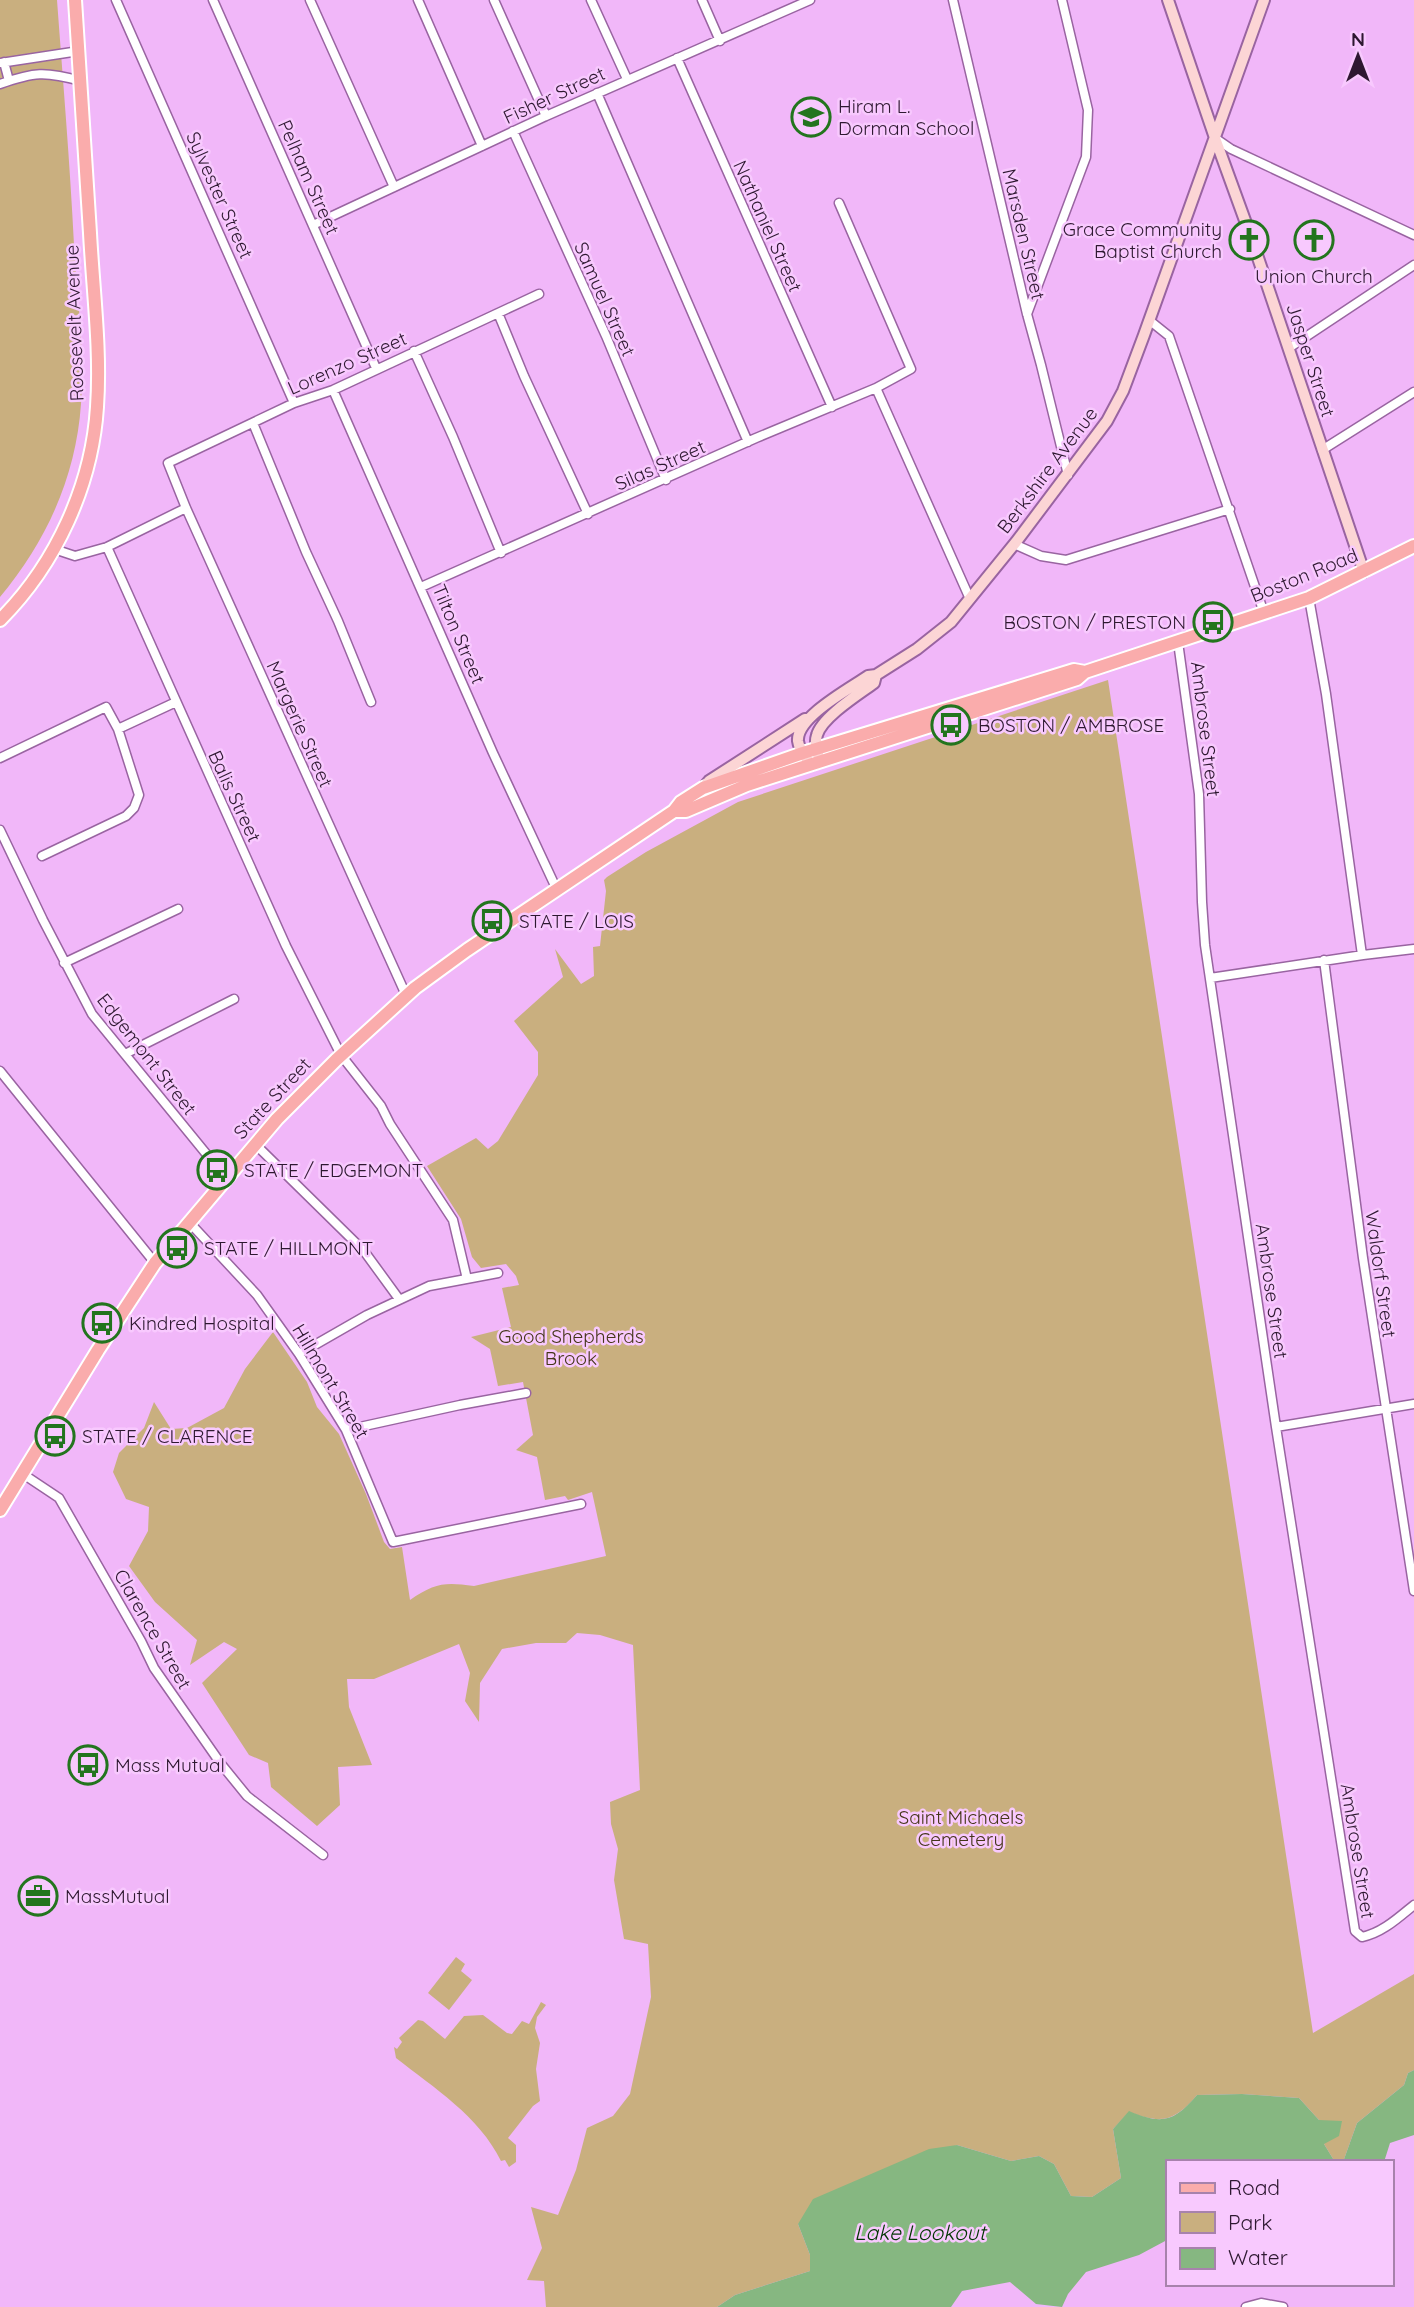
<svg xmlns="http://www.w3.org/2000/svg" width="1414" height="2307" font-family="Quicksand,sans-serif">
<rect width="100%" height="100%" fill="#f1b7f9"/>
<path fill="#c9af7f" d="M0 0H57C63 82 70 163 74 245 77 297 85 352 81 404 76 477 46 542 0 597Z
M1108 680 1313 2033 1414 1974V2070L1408 2073 1404 2085 1357 2123 1343 2162H1335L1324 2144 1319 2120 1299 2098 1242 2094 1197 2095C1174 2122 1162 2124 1129 2112L1113 2129 1121 2178 1092 2197 1071 2196 1054 2164 1039 2156 1011 2161 957 2145 798 2224 810 2255V2271L735 2295 717 2307H546L544 2281 527 2280 542 2248 531 2207 558 2215 576 2170 587 2128 613 2116 630 2094 651 1997 648 1944 624 1939 614 1880 618 1849 611 1824 610 1802 640 1790 633 1645 600 1635 577 1633 566 1643H536L502 1649 480 1683 479 1722 465 1701 470 1673 459 1644 374 1679H347L349 1707 372 1765 338 1767 340 1805 317 1826 271 1787 268 1763 249 1755 202 1683 237 1649 224 1642 190 1665 197 1640 155 1602 129 1566 148 1531 149 1507 126 1499 113 1472 119 1453 144 1428 154 1402 171 1429 187 1428 224 1408 245 1369 273 1332 307 1382 317 1407 339 1434 366 1494 384 1542 390 1549 402 1547 410 1600C435 1583 444 1582 474 1586L606 1556 592 1492 568 1500 565 1496 545 1500 537 1457 516 1450 533 1435 523 1382 498 1386 490 1349 471 1337 511 1327 502 1288 519 1285 516 1276 506 1264 481 1268 472 1257 461 1219 427 1166 476 1138 488 1149 498 1141 538 1075V1052L514 1021 563 977 555 949 581 984 594 976 593 947 600 946 606 891 604 880 607 877 646 852 738 802Z
M456 1957 465 1964 461 1971 472 1980 449 2010 428 1993Z
M541 2002 546 2005 537 2017 535 2028 540 2043 536 2069 540 2101 533 2106 508 2138 516 2145V2162L509 2167 505 2160 501 2161C479 2116 434 2088 396 2058L394 2047 397 2049 402 2042 399 2038 418 2020 423 2021 445 2039 464 2016 483 2015 507 2033 512 2034 522 2021 529 2024Z"/>
<path fill="#86b781" d="M1414 2070V2135L1390 2143 1384 2162H1343L1357 2123 1404 2085 1408 2073Z
M1242 2094 1299 2098 1319 2120 1342 2121 1339 2136 1324 2144 1335 2162H1167V2240L1139 2255 1086 2272 1068 2294 1062 2307 1036 2304 1010 2282 962 2291 951 2307H717L735 2295 810 2271V2255L798 2224 813 2199 929 2149 957 2145 1011 2161 1039 2156 1054 2164 1071 2196 1092 2197 1121 2178 1113 2129 1129 2111C1162 2125 1174 2122 1197 2095Z"/>
<g fill="none" stroke-linecap="round" stroke-linejoin="round">
<g stroke="#9964a1" stroke-width="11">
<path id="minor" d="M116 0 294 403
M213 0 376 368
M310 0 394 187
M418 0 482 146
M494 0 546 116
M591 0 627 79
M702 0 720 41
M953 0 1027 314 1041 365 1068 475
M677 58 832 407
M4 62 9 81
M0 63 79 51
M0 84C34 72 45 71 81 81
M597 93 748 442
M513 131 606 336 666 480
M1215 138 1231 149 1414 235
M313 225 546 116 810 0
M498 313 524 376 588 514
M1027 314 1086 157 1088 110 1062 0
M1149 320 1169 336 1264 613
M1289 348 1414 265
M414 351 453 437 501 553
M876 388 970 599
M333 390 493 753 557 890
M253 423 306 552 338 621 371 702
M1322 450 1414 392
M1014 544 1041 556 1066 560 1230 509
M107 547 286 946 341 1055 381 1106 390 1124 453 1220 467 1279
M54 549 75 556 107 547 186 508
M421 587 756 438 876 388 911 369 839 203
M1309 598 1326 694 1362 955
M1178 642 1199 794 1202 902 1205 945 1276 1427 1355 1931 1362 1937C1382 1933 1398 1918 1414 1905
M0 758 106 707 118 729
M0 830 43 920 92 1014 226 1178
M42 856 126 816 134 808 139 795 118 729 176 702
M1324 960 1363 1258 1414 1591
M64 963 178 909
M1210 978 1363 955 1414 949
M406 995 186 508 168 463 294 403 333 390 539 294
M125 1054 234 999
M0 1071 155 1263
M254 1143 364 1251 399 1299
M189 1222 257 1295 299 1354 346 1430 393 1542 581 1504
M299 1354 367 1315 429 1286 498 1273
M1276 1427 1414 1404
M346 1430 460 1405 526 1393
M23 1474 59 1498 141 1641 154 1668 221 1764 247 1796 323 1855
M1246 2307 1261 2303 1283 2307"/>
</g>
<g stroke="#9964a1" stroke-width="14">
<path id="secondary" d="M1168 0 1215 138 1251 237 1364 572
M820 762C818 753 814 744 817 735 822 717 859 694 874 683L876 675
M811 765C806 757 799 750 798 741 796 717 851 688 868 676L876 675 917 649 951 622 1016 542 1107 421 1123 391 1144 335 1264 0
M703 788 709 781 805 719"/>
</g>
<g stroke="#fff" stroke-width="16">
<path id="primary" d="M0 620C56 564 92 485 97 407 101 350 93 290 90 233 85 155 80 78 75 0
M674 811H686L747 785 1077 679 1085 672 1309 598 1414 546
M0 1510 98 1350 155 1263 277 1119 336 1060 415 988 467 950 674 811 681 802 703 788 803 753 1074 670 1085 672"/>
</g>
<use href="#minor" stroke="#fff" stroke-width="8"/>
<use href="#secondary" stroke="#fcd5d5" stroke-width="10"/>
<use href="#primary" stroke="#faacac" stroke-width="12"/>
</g>
<defs>
<g id="school-ring" transform="scale(2.0125)"><circle r="9.5" fill="#f8c9fe" stroke="#23751e" stroke-width="1.5"/><path d="M0-5L7-2L0 1L-7-2ZM-4 1L0 2.5L4 1V4Q0 6-4 4Z" fill="#23751e"/></g>
<g id="church-ring" transform="scale(2.0125)"><circle r="9.5" fill="#f8c9fe" stroke="#23751e" stroke-width="1.5"/><path d="M-1.2-6h2.4v3.5h3.3v2.4h-3.3V6h-2.4V-.1h-3.3v-2.4h3.3Z" fill="#23751e"/></g>
<g id="bus-ring" transform="scale(2.0125)"><circle r="9.5" fill="#f8c9fe" stroke="#23751e" stroke-width="1.5"/><path d="M-5-6H5V4H4V6H2V4H-2V6H-4V4H-5ZM-3.5-4V0h7V-4ZM-3.5 1.2v1.5H-2V1.2ZM2 1.2v1.5H3.5V1.2Z" fill="#23751e"/></g>
<g id="office-ring" transform="scale(2.0125)"><circle r="9.5" fill="#f8c9fe" stroke="#23751e" stroke-width="1.5"/><path d="M-6-3h4V-5.5h4V-3h4V5H-6ZM-1-4.5V-3h2v-1.5ZM-6 0V1H6V0Z" fill="#23751e"/></g>
</defs>
<g fill-rule="evenodd">
<use href="#school-ring" x="811" y="117"/>
<use href="#church-ring" x="1249" y="240"/>
<use href="#church-ring" x="1314" y="240"/>
<use href="#bus-ring" x="1213" y="622"/>
<use href="#bus-ring" x="951" y="725"/>
<use href="#bus-ring" x="492" y="921"/>
<use href="#bus-ring" x="217" y="1170"/>
<use href="#bus-ring" x="177" y="1248"/>
<use href="#bus-ring" x="102" y="1323"/>
<use href="#bus-ring" x="55" y="1436"/>
<use href="#bus-ring" x="88" y="1765"/>
<use href="#office-ring" x="38" y="1896"/>
</g>
<g text-anchor="middle" dominant-baseline="central" stroke-width="5" stroke-linejoin="round" paint-order="stroke">
<g font-size="19" fill="#2e1831" stroke="#f8c9fe">
<text transform="translate(554 95) rotate(-25)">Fisher Street</text>
<text transform="translate(309 177) rotate(66)">Pelham Street</text>
<text transform="translate(220 195) rotate(66)">Sylvester Street</text>
<text transform="translate(768 226) rotate(66)">Nathaniel Street</text>
<text transform="translate(1024 234) rotate(77)">Marsden Street</text>
<text transform="translate(605 299) rotate(66)">Samuel Street</text>
<text transform="translate(74 323) rotate(-92)">Roosevelt Avenue</text>
<text transform="translate(1311 360) rotate(72)">Jasper Street</text>
<text transform="translate(347 363) rotate(-24)">Lorenzo Street</text>
<text transform="translate(660 465) rotate(-24)">Silas Street</text>
<text transform="translate(1047 470) rotate(-53)">Berkshire Avenue</text>
<text transform="translate(1304 575) rotate(-22)">Boston Road</text>
<text transform="translate(459 634) rotate(67)">Tilton Street</text>
<text transform="translate(300 724) rotate(66)">Margerie Street</text>
<text transform="translate(1206 729) rotate(83)">Ambrose Street</text>
<text transform="translate(235 796) rotate(65)">Balis Street</text>
<text transform="translate(147 1054) rotate(52)">Edgemont Street</text>
<text transform="translate(272 1098) rotate(-47)">State Street</text>
<text transform="translate(1381 1274) rotate(82)">Waldorf Street</text>
<text transform="translate(1272 1291) rotate(82)">Ambrose Street</text>
<text transform="translate(331 1381) rotate(59)">Hillmont Street</text>
<text transform="translate(153 1629) rotate(60)">Clarence Street</text>
<text transform="translate(1358 1851) rotate(81)">Ambrose Street</text>
</g>
<g font-size="19" fill="#2e1831" stroke="#f8c9fe" text-anchor="start">
<text x="838" y="106">Hiram L.<tspan x="838" dy="22">Dorman School</tspan></text>
<text x="1222" y="229" text-anchor="end">Grace Community<tspan x="1222" dy="22">Baptist Church</tspan></text>
<text x="1314" y="276" text-anchor="middle">Union Church</text>
<text x="1186" y="622" text-anchor="end">BOSTON / PRESTON</text>
<text x="978" y="725">BOSTON / AMBROSE</text>
<text x="519" y="921">STATE / LOIS</text>
<text x="244" y="1170">STATE / EDGEMONT</text>
<text x="204" y="1248">STATE / HILLMONT</text>
<text x="129" y="1323">Kindred Hospital</text>
<text x="82" y="1436">STATE / CLARENCE</text>
<text x="115" y="1765">Mass Mutual</text>
<text x="65" y="1896">MassMutual</text>
</g>
<g font-size="19" fill="#453619" stroke="#f8c9fe">
<text x="571" y="1336">Good Shepherds<tspan x="571" dy="22">Brook</tspan></text>
<text x="961" y="1817">Saint Michaels<tspan x="961" dy="22">Cemetery</tspan></text>
</g>
<g font-size="21" font-style="italic" fill="#003600" stroke="#f8c9fe">
<text x="920" y="2232">Lake Lookout</text>
</g>
</g>
<rect x="1166" y="2160" width="228" height="126" fill="#f8c9fe" stroke="#a782ac" stroke-width="2"/>
<rect x="1180" y="2183" width="35" height="10" fill="#faacac" stroke="#a782ac" stroke-width="2"/>
<text x="1228" y="2195" font-size="21" fill="#2e1831">Road</text>
<rect x="1180" y="2212" width="35" height="21" fill="#c9af7f" stroke="#a782ac" stroke-width="2"/>
<text x="1228" y="2230" font-size="21" fill="#2e1831">Park</text>
<rect x="1180" y="2248" width="35" height="21" fill="#86b781" stroke="#a782ac" stroke-width="2"/>
<text x="1228" y="2265" font-size="21" fill="#2e1831">Water</text>
<g transform="translate(1358 56)" stroke="#f8c9fe" stroke-width="5" paint-order="stroke">
<path d="M0-5L12 26L0 18L-12 26Z" fill="#2e1831"/>
<text y="-10" font-size="19" font-weight="bold" text-anchor="middle" fill="#2e1831">N</text>
</g>
</svg>
